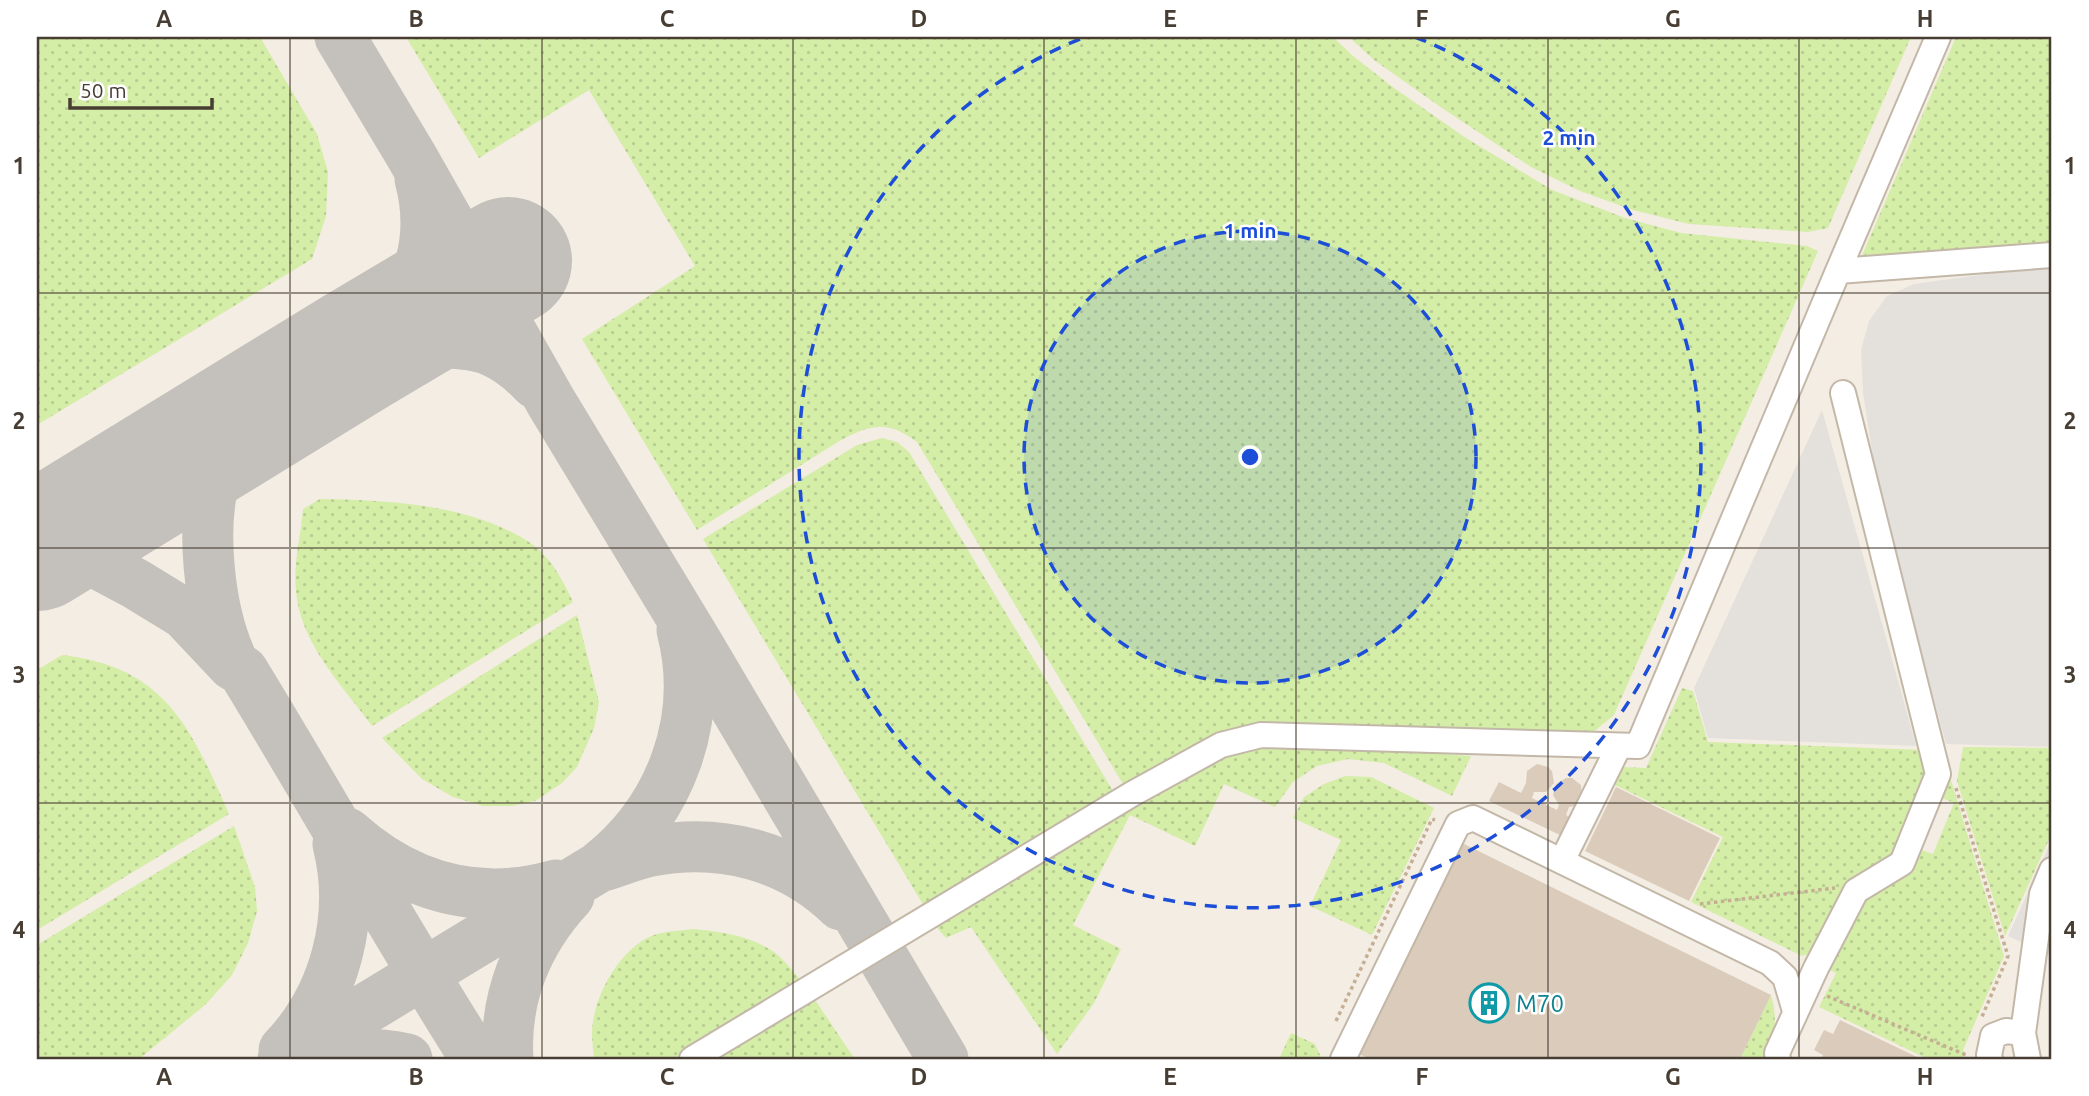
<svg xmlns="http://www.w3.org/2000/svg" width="2089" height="1096" font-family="Ubuntu,sans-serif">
<defs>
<pattern id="grass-dots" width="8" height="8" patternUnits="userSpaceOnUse" patternTransform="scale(1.75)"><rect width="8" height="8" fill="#d4eda7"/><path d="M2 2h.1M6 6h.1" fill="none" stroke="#b7cc90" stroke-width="1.8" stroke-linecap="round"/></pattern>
</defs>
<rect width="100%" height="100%" fill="#f4ede3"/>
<path fill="url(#grass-dots)" d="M37 37H260L317 134 328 172 326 216 312 259 37 425Z
M406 37H1333L1353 56 1394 88 1466 138 1552 190 1625 218 1681 233 1807 246 1818 251 1614 715 1592 733 1264 726 1126 789 917 442C887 420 872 424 841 440L697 530 582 339 695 266 589 90 479 158Z
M1349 37H1911L1828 228 1808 232 1689 224 1633 210 1580 191 1531 167 1442 108 1374 60Z
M1956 37H2052V249L1861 258Z
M882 438 897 442 909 452 1116 796 924 906 703 539 857 445Z
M320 499C388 500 470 504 529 542 550 556 563 580 573 602L372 726C342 685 300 643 296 591 293 564 301 536 303 509Z
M577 615 599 702 594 728 577 767 562 783 535 801 512 806H483L453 797 422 779 382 738Z
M62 655C166 667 191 728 229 814L37 930V670Z
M1682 688 1693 691 1708 742 1923 750 1935 763 1897 856 1855 875 1845 887 1811 953 1802 956 1691 902 1723 837 1615 785 1623 767 1646 768Z
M1269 742 1471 756 1452 796 1384 763 1348 759 1317 766 1293 782 1275 807 1224 784 1195 846 1130 815 1073 925 1121 949 1094 1003 1057 1054 971 927 946 938 933 923 1213 755Z
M1963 747 2052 748V833L2005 936 1957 781Z
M1345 776 1371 777 1434 808 1372 935 1310 906 1341 840 1293 818 1304 797 1324 784Z
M1947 780H1951L2004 956 1963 1050 1965 1052 1962 1059H1928L1819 1007 1836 973 1830 970 1866 900 1912 869 1919 849 1933 854 1954 803 1940 797Z
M234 826 255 887 257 911 248 943 232 975 205 1005 139 1059H37V945Z
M692 929C719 931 751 936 774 952 801 973 834 1030 855 1059H594C593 1050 592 1041 592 1032 593 997 620 947 654 935 665 931 680 931 692 929Z
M1771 995C1778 1020 1775 1036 1764 1059H1740Z
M1291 1033 1315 1044 1322 1059H1279Z"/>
<path fill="#e4e0dc" d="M2052 265V747L1946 744 1879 495 1863 393 1861 350 1869 321 1887 296 1914 284Z
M1822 410 1906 709 1916 746 1708 738 1694 688Z
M2052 839V956L2008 936Z"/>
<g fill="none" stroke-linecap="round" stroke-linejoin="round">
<path stroke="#c4c1bc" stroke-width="51" d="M340 37 412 157 551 402 697 643 943 1059
M358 350C414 310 438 246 420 179
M358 350C386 340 464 339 492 351 508 358 523 370 535 383
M37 556 59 553 87 558 136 584 185 614 233 665 243 671C322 800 395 932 476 1059
M230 656C209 608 200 525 216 475 224 451 240 429 258 412
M347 833C407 887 478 907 556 885
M600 866C671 810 705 719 682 630
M284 1050C336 996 356 916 338 844
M283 1059 599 867C617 863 633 854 651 851 721 838 789 855 841 905
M304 1059C338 1052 374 1052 407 1059
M508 1059C504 998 527 941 569 896"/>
<path stroke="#c4c1bc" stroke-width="128" d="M37 547 358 350 508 261"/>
</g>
<path fill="#dacbba" d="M1537 764 1548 767 1552 771 1554 783 1546 792H1534L1532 798 1557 810 1559 805 1553 795 1556 784 1566 778H1572L1581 785 1582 797 1575 806 1569 807 1566 815 1571 818 1562 836 1489 801 1499 782 1521 793 1526 783 1527 771Z
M1616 787 1720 838 1689 901 1585 851Z
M1460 842 1771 995 1740 1059H1370L1357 1053Z
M1840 1020 1921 1059H1821L1823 1055 1814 1050 1824 1030 1833 1034Z"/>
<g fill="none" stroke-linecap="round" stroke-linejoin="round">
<g stroke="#c3b7a8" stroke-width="28">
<path id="minor" d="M1838 271 1938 37
M1562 861 1619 746
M692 1059 1132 794 1221 745 1261 735 1638 746 1838 271 2052 255
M1343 1059 1458 824 1473 818 1770 963 1785 977 1795 1011
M1778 1059 1777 1053 1816 968 1856 891 1902 863 1938 774 1843 393
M1990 1059 1989 1055 1993 1036 2006 1031 2023 1033
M2028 1059 2023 1033 2042 894 2052 870"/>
</g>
<path stroke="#c4af94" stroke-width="3.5" stroke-dasharray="3.5 3.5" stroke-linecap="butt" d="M1956 788 2008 956 1981 1019
M1700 904 1835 888
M1827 996 1966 1055
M1336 1021 1432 819 1435 820"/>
<use href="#minor" stroke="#fff" stroke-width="24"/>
</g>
<path fill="none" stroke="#473d33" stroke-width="2" stroke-opacity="0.55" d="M290 37V1059M542 37V1059M793 37V1059M1044 37V1059M1296 37V1059M1548 37V1059M1799 37V1059M37 293H2052M37 548H2052M37 803H2052"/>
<circle cx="1250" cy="457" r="226" fill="#1d4ed8" fill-opacity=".12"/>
<g fill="none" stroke="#1d4ed8" stroke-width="3.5" stroke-dasharray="12 9">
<circle cx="1250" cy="457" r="226"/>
<path d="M1415 37A451 451 0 1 1 1085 37"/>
</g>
<defs>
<g id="building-ring" transform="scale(2.0125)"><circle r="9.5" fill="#fff" stroke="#0f9aa8" stroke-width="1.5"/><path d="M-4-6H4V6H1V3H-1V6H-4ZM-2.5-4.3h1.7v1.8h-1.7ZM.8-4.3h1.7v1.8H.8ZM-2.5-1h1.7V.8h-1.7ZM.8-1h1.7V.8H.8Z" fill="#0f9aa8"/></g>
</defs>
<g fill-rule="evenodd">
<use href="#building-ring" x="1489" y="1003"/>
</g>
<g text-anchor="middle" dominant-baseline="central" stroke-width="5" stroke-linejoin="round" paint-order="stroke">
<g font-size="24" fill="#0d838f" stroke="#fff" text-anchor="start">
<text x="1516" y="1003">M70</text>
</g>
</g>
<circle cx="1250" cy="457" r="10" fill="#1d4ed8" stroke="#fff" stroke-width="3.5"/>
<g font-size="21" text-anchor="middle" font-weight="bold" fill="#1d4ed8" stroke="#fff" stroke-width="5" stroke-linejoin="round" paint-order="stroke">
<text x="1569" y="145">2 min</text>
<text x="1250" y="238">1 min</text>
</g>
<rect width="2089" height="1096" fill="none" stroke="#ffffff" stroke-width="77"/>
<path d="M70 98v10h142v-10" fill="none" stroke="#473d33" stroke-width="3.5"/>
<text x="80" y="98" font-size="21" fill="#473d33" stroke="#ffffff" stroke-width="5" paint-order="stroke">50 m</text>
<rect x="38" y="38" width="2012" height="1020" fill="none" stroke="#473d33" stroke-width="2.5"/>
<g font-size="23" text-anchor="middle" font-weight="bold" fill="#473d33">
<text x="164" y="27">A</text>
<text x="416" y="27">B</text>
<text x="667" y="27">C</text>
<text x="919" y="27">D</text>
<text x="1170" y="27">E</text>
<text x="1422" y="27">F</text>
<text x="1673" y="27">G</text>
<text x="1925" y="27">H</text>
<text x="19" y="174">1</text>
<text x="2070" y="174">1</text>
<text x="19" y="429">2</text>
<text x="2070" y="429">2</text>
<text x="19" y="683">3</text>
<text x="2070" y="683">3</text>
<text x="19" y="938">4</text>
<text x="2070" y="938">4</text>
<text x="164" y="1085">A</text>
<text x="416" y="1085">B</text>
<text x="667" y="1085">C</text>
<text x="919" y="1085">D</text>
<text x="1170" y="1085">E</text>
<text x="1422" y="1085">F</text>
<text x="1673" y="1085">G</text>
<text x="1925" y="1085">H</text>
</g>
</svg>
